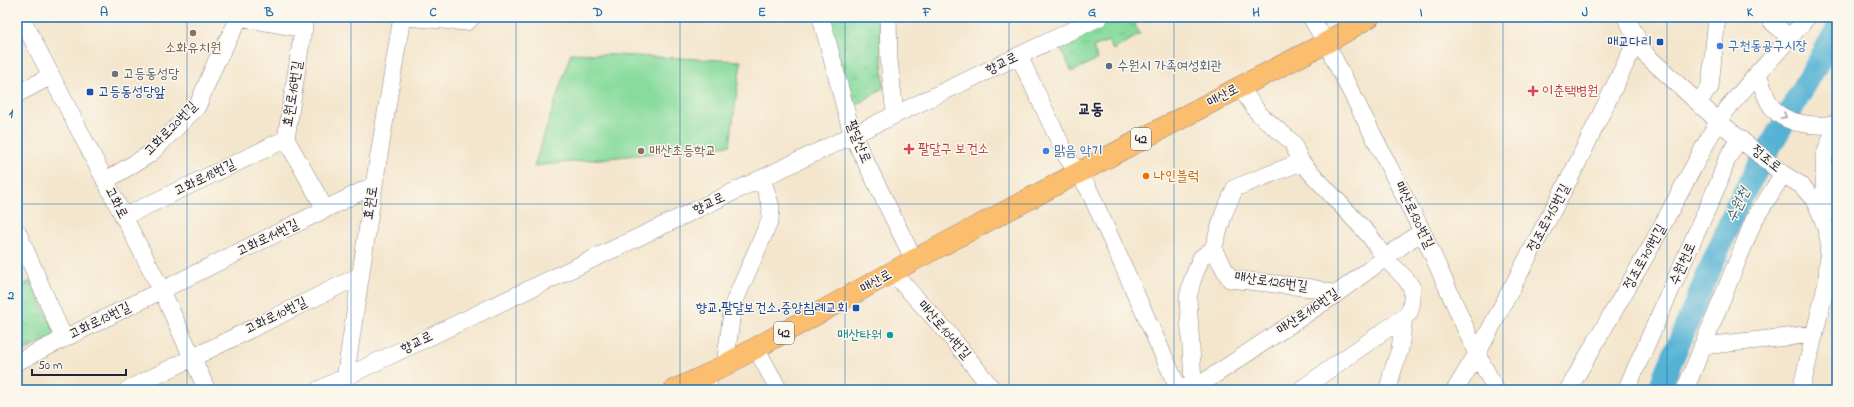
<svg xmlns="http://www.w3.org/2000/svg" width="1854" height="407" font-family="'Indie Flower','Poor Story',sans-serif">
<defs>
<pattern id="park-tufts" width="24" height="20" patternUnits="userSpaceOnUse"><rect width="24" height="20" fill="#88db9d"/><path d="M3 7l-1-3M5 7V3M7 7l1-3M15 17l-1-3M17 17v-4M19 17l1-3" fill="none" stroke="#75bc88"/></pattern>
</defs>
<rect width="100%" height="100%" fill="#fbf7ec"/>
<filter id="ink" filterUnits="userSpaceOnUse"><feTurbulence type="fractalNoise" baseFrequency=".025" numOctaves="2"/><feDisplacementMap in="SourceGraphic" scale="8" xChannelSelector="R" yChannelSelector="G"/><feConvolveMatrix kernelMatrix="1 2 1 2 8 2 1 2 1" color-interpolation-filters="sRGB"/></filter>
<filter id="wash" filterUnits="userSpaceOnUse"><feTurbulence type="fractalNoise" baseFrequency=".012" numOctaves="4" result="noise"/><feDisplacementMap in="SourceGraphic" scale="16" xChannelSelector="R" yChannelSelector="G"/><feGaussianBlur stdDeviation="0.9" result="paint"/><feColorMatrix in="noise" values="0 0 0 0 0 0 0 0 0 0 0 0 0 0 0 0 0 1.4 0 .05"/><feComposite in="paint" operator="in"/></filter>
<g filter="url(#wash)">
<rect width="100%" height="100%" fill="#f4e6cd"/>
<path fill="url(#park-tufts)" stroke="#557e6c" d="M825 17H879L884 87 852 108Z
M1105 17H1131L1140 34 1113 50 1108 41 1093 47 1097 59 1072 72 1057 41Z
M31 281 57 335 17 354V288Z"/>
<path fill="#88db9d" stroke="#557e6c" d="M571 53 741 61 730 145 534 166Z"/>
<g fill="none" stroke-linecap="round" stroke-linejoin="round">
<path stroke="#55b2d4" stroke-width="23" d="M1659 390 1738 203 1837 29"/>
</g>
</g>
<g filter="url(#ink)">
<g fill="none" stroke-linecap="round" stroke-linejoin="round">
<g stroke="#8b8484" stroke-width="18">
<path id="minor" d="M21 17 162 291 207 390
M238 17 304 29
M305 17 286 139 325 209
M405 17 467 22 472 17
M821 17 852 134 914 260
M888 17 889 60 895 115
M1311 17 1326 43 1422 231 1477 354 1496 390
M1626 17 1645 54 1718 121 1783 174 1801 185 1816 202 1825 225 1829 241 1827 282 1801 390
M1772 17V22L1790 38
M1019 56 1067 157 1088 188 1179 390
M1758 72C1761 83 1765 98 1772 107 1784 125 1818 127 1836 124
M1240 87 1259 114 1292 142 1301 162 1369 235 1385 258 1406 279 1412 288V302L1409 313 1404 317 1400 349 1392 373 1388 390
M17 94 51 76
M1698 102 1710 87 1717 17
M1301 162 1235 188 1224 213 1213 249 1230 279 1312 288 1336 294
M105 181 150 154 197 107 216 62 240 17
M1825 216 1824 157 1837 123
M123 217 286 139
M17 231 64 339
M893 273 947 332 993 390
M1702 346 1815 334
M756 348 779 390
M17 362 374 185
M725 365 733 305 770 220 771 207 762 178
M344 386 374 185 402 17
M127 390 361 275
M318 390 1100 17
M708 390 709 374
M1187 390 1193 381 1188 298 1192 281 1201 258 1213 249
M1192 390 1336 294 1422 231
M1300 390 1404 317
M1455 390 1477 354 1576 166 1631 52 1639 45
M1568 390 1649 250 1718 121C1745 84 1779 53 1807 17
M1626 390 1719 182 1727 159 1740 138
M1685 390 1754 220 1783 174"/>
</g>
<g stroke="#8b8484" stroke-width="22">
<path id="major" d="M674 390 709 374 914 260 1240 87 1326 43 1369 17"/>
</g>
<use href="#minor" stroke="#fff" stroke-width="17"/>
<use href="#major" stroke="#fbbd6e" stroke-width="21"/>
</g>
<defs><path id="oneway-chevron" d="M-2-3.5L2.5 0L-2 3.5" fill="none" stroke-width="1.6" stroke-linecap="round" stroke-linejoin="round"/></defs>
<use stroke="#9c9ca7" href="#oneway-chevron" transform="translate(1784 116) rotate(30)"/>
</g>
<path fill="none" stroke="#1f6fb2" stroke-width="1" stroke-opacity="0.55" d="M187 17V390M351 17V390M516 17V390M680 17V390M845 17V390M1009 17V390M1174 17V390M1338 17V390M1503 17V390M1667 17V390M17 204H1837"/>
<g fill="#8d6e63" stroke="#fbf7ec" stroke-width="1.5">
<circle cx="193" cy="33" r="4"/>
<circle cx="641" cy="151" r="4"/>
</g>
<g fill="#1a4fb4" stroke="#fbf7ec" stroke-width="1.5">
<rect x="1656" y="38" width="8" height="8" rx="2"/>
<rect x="86" y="88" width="8" height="8" rx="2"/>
<rect x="852" y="304" width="8" height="8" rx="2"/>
</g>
<g fill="#3f7fe0" stroke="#fbf7ec" stroke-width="1.5">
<circle cx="1720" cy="46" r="4"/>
<circle cx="1046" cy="151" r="4"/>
</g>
<circle fill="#5c6f8a" stroke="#fbf7ec" stroke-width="1.5" cx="1109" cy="66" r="4"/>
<circle fill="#6b7280" stroke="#fbf7ec" stroke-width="1.5" cx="115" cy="74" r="4"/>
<g fill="#e0444e" stroke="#fbf7ec" stroke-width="1.5">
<path d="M1531 85h4v4h4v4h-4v4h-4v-4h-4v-4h4z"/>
<path d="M907 143h4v4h4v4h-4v4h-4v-4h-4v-4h4z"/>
</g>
<circle fill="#e8710a" stroke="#fbf7ec" stroke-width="1.5" cx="1146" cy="176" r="4"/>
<circle fill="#0f9aa8" stroke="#fbf7ec" stroke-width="1.5" cx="890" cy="335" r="4"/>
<g text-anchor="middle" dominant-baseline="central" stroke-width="3" stroke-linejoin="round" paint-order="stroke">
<g fill="#fbf7ec" stroke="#636270" stroke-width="1">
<rect x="1131" y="128" width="20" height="22" rx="3"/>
<rect x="774" y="322" width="20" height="22" rx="3"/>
</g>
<g font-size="13" font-weight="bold" fill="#22223b">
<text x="1141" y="139">42</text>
<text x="784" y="333">42</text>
</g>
<g font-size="14" fill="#164399" stroke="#fbf7ec" text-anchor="end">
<text x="1652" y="42">매교다리</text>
<text x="98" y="92" text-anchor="start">고등동성당앞</text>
<text x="848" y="308">향교.팔달보건소.중앙침례교회</text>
</g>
<g font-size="14" fill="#366cbe" stroke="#fbf7ec" text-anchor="start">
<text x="1728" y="46">구천동공구시장</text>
<text x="1054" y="151">맑음 악기</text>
</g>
<g font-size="14" fill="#785e54" stroke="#fbf7ec">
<text x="193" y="48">소화유치원</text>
<text x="649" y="151" text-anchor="start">매산초등학교</text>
</g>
<g font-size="14" fill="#22223b" stroke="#fbf7ec">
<text transform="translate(1002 64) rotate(-26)">향교로</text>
<text transform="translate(293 94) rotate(-81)">효원로16번길</text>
<text transform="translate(1223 96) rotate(-28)">매산로</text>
<text transform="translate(171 129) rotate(-46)">고화로20번길</text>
<text transform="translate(858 142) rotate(68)">팔달산로</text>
<text transform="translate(1766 159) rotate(39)">정조로</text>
<text transform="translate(205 178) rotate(-26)">고화로18번길</text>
<text transform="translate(116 203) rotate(63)">고화로</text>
<text transform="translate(371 203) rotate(-81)">효원로</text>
<text transform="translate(709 204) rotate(-25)">향교로</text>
<text transform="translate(1414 215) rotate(64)">매산로130번길</text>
<text transform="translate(1549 218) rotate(-62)">정조로715번길</text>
<text transform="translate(268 238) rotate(-26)">고화로14번길</text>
<text transform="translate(1645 257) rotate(-61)">정조로709번길</text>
<text transform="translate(1683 264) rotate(-66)">수원천로</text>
<text transform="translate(876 282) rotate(-29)">매산로</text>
<text transform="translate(1271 282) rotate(8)">매산로126번길</text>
<text transform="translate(1308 312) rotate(-34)">매산로116번길</text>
<text transform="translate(276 316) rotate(-26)">고화로10번길</text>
<text transform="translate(100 321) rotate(-26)">고화로13번길</text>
<text transform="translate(944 330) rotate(49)">매산로104번길</text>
<text transform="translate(417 343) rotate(-26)">향교로</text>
</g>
<g font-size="14" fill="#4e5e75" stroke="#fbf7ec" text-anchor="start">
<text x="1117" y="66">수원시 가족여성회관</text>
</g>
<g font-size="14" fill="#5b616d" stroke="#fbf7ec" text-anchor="start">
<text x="123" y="74">고등동성당</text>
</g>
<g font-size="14" fill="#be3a42" stroke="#fbf7ec" text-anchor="start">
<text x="1542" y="91">이춘택병원</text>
<text x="918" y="149">팔달구 보건소</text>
</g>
<g font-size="14" fill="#c56008" stroke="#fbf7ec" text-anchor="start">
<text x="1154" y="176">나인블럭</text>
</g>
<g font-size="14" fill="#0d838f" stroke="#fbf7ec" text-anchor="end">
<text x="882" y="335">매산타워</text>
</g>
<g font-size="15" font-style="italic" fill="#365c78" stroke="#fbf7ec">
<text transform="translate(1738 205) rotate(-64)">수원천</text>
</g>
<g font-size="16" font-weight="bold" fill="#22223b" stroke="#fbf7ec">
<text x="1091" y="110">교동</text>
</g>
</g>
<rect width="1854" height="407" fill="none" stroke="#fbf7ec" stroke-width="44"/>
<path d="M32 369v6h94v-6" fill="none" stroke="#22223b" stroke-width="2"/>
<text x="38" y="369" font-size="12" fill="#22223b" stroke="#fbf7ec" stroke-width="3" paint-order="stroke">50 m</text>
<rect x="22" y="22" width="1810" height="363" fill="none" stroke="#1f6fb2" stroke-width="1.5"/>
<g font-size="13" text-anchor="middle" font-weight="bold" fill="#1f6fb2">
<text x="104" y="16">A</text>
<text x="269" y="16">B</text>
<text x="433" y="16">C</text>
<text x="598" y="16">D</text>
<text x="762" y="16">E</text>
<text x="927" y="16">F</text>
<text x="1092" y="16">G</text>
<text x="1256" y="16">H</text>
<text x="1421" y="16">I</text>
<text x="1585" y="16">J</text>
<text x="1750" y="16">K</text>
<text x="11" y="117">1</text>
<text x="11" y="299">2</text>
</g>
</svg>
